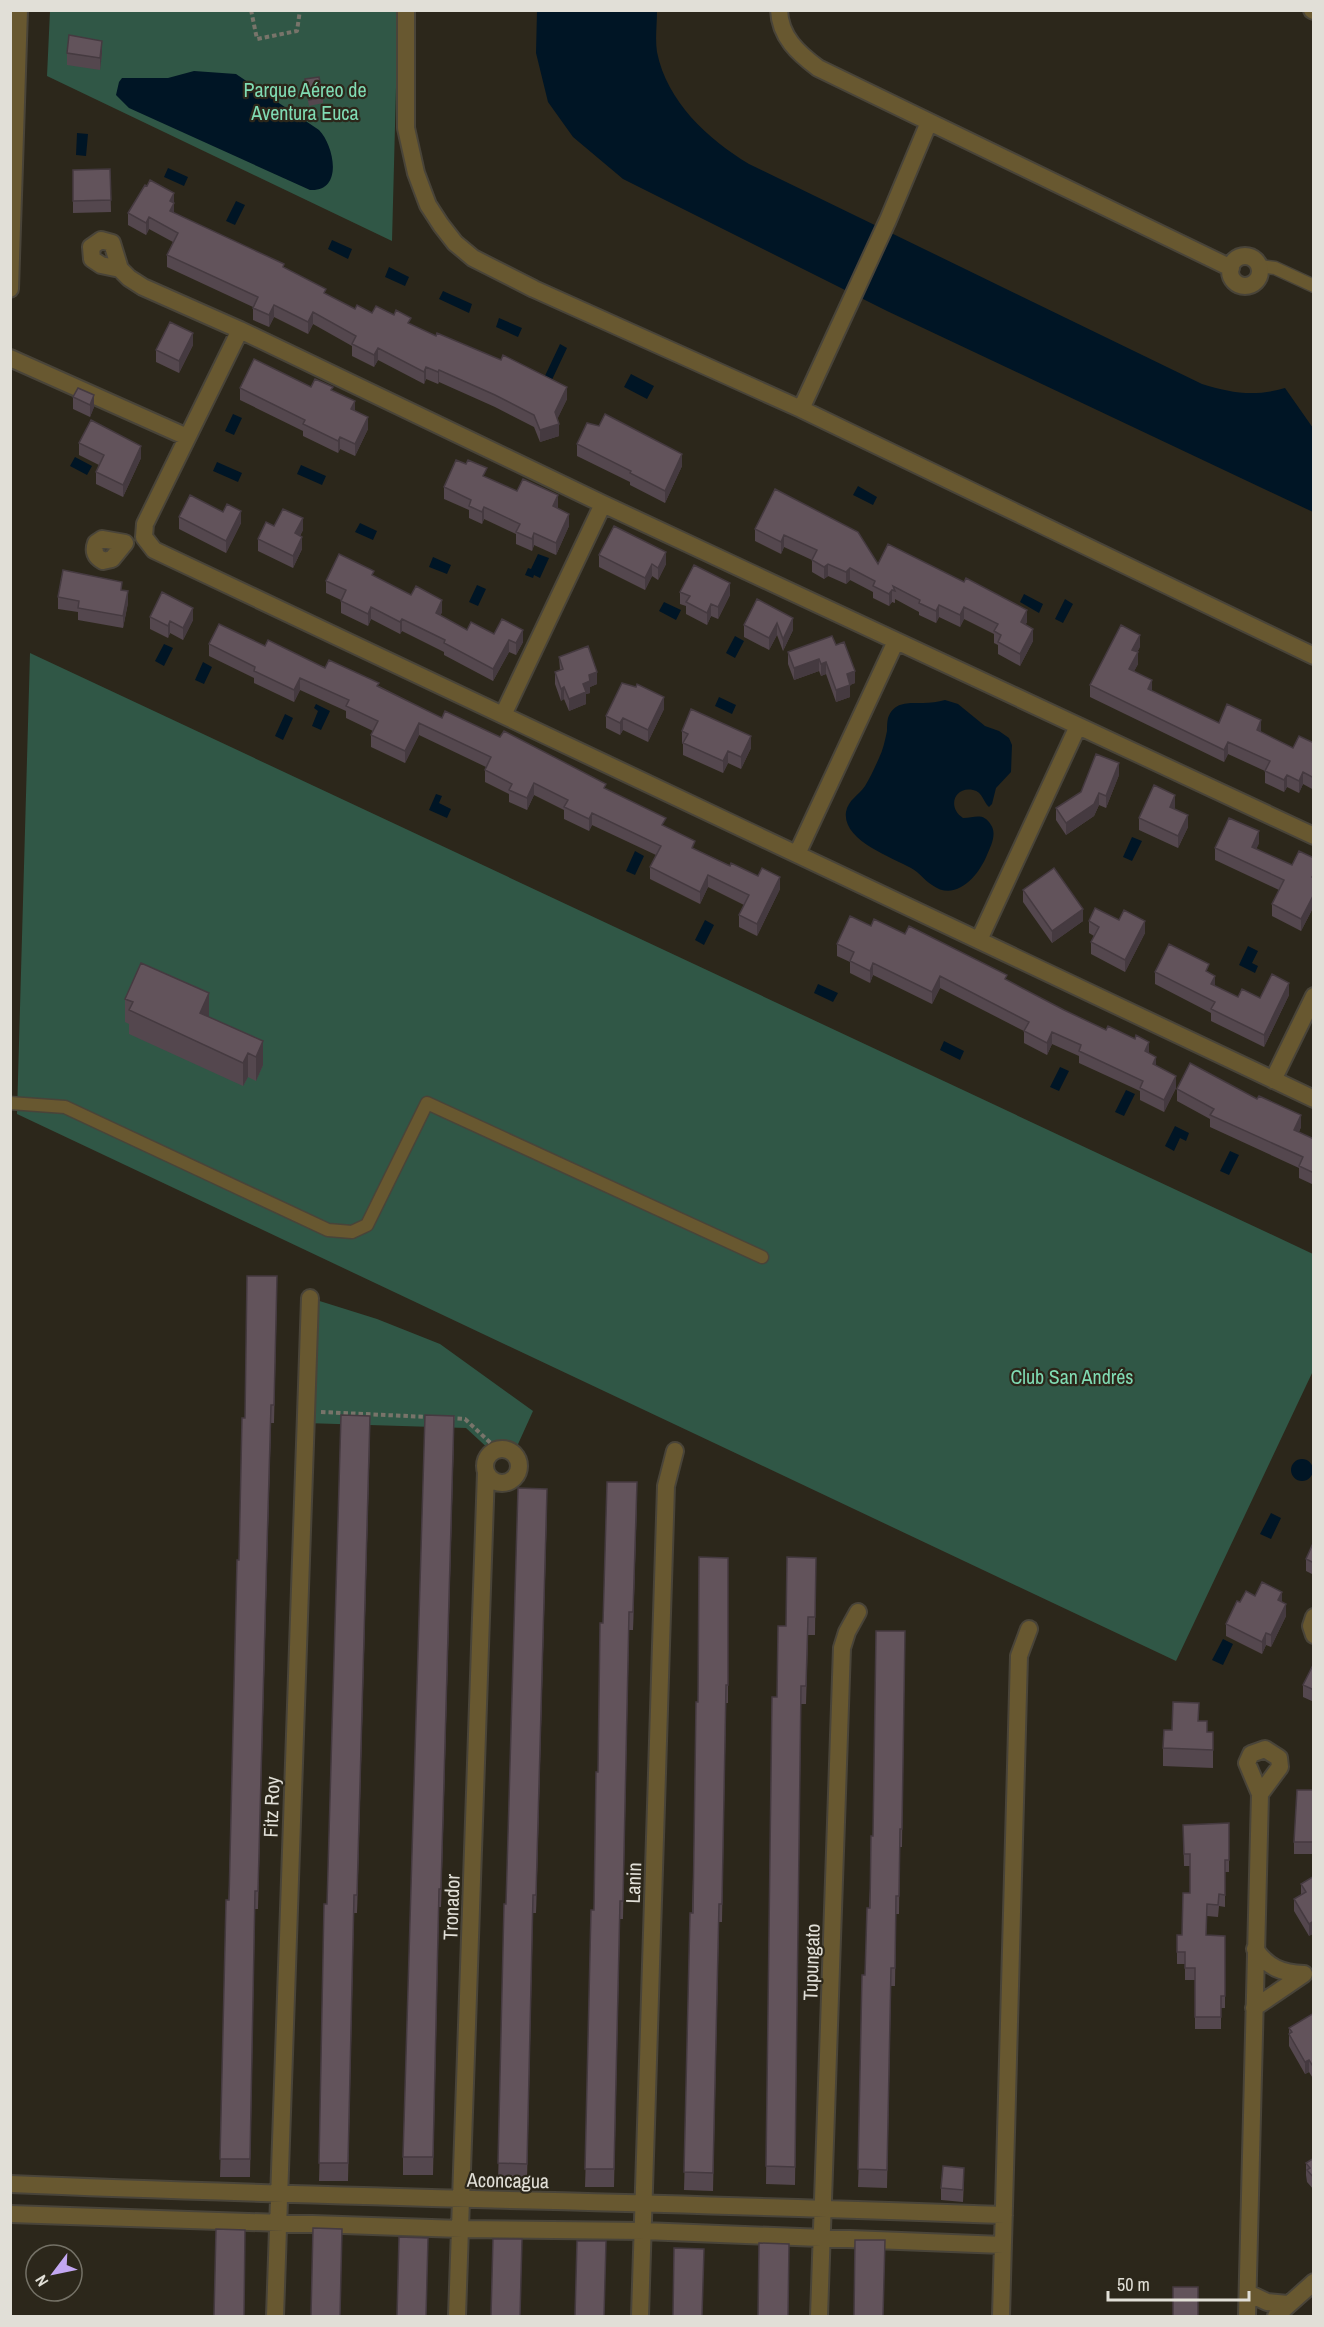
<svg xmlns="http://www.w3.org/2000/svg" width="1324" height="2327" font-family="'Archivo Narrow',sans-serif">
<rect width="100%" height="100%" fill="#2c271b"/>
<path fill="#305746" d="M50 11H398L392 241 47 76Z
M30 653 1313 1254V1371L1176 1661 17 1114Z
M310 1298 377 1319 440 1344 533 1411 514 1453 503 1449 492 1452 466 1428 305 1423Z"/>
<path fill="#001525" d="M537 11H657C657 24 655 39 657 52 667 102 708 139 749 164L1202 384C1231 393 1255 397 1285 388L1313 428V512L887 311 623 179 573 137 548 102 536 53Z
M194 71 236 74 319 130C334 145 344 192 310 190L129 108 116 95 119 82 122 78H168Z
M77 133 88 134 86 156 76 155Z
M168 168 188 177 184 186 164 177Z
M236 201 245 205 235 225 226 221Z
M332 240 352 249 348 259 328 249Z
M389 267 409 277 405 286 385 277Z
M443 291 472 304 469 313 439 299Z
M499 318 522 328 518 337 496 327Z
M560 344 567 348 550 384 543 380Z
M631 374 654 386 647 399 624 387Z
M233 414 242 418 234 435 225 431Z
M75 457 92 466 87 475 70 466Z
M217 462 242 473 238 482 213 471Z
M301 465 326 476 322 485 297 474Z
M858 486 877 497 873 505 853 495Z
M360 523 377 531 373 540 355 532Z
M538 554 549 558 540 578 534 575 533 578 525 575 528 568 531 569Z
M433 557 451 565 447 574 429 567Z
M477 585 486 589 478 606 469 602Z
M1024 594 1043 604 1039 613 1020 602Z
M1065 599 1073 604 1063 623 1055 619Z
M664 602 681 610 676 620 659 611Z
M735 636 744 641 735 658 726 653Z
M164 644 173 648 164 666 155 661Z
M203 662 212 667 204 684 195 680Z
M719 697 736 705 732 714 715 706Z
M945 700 958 704 985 726 999 731 1009 738 1012 745 1011 772 996 788 992 804 989 807C983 802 983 792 973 790 954 786 947 808 963 818 975 818 983 812 991 825 997 834 991 846 987 855 979 875 956 903 932 885 924 880 920 873 911 868 891 857 842 840 846 812 848 800 859 795 865 786 870 778 875 767 879 758 883 750 885 740 887 731 887 727 887 722 888 718 894 701 909 703 923 703 930 703 938 702 945 700Z
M316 704 330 711 321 730 312 726 318 711 314 708Z
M285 714 293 718 283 740 275 736Z
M436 794 442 796 439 803 451 809 447 818 429 810Z
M1132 837 1142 841 1132 861 1123 857Z
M635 851 644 856 635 875 626 871Z
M705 920 714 925 704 945 695 940Z
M1248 946 1258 951 1252 963 1258 966 1255 973 1239 965Z
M818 984 838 993 833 1002 814 993Z
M944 1041 964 1051 960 1060 940 1050Z
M1060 1067 1069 1071 1059 1091 1050 1087Z
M1126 1090 1135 1094 1124 1116 1115 1112Z
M1175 1126 1189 1133 1186 1141 1180 1138 1174 1151 1165 1146Z
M1230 1151 1239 1155 1229 1175 1220 1171Z
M1291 1470a11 11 0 1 1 22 0a11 11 0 1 1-22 0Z
M1271 1513 1281 1518 1271 1539 1260 1534Z
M1223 1639 1233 1644 1223 1665 1212 1660Z"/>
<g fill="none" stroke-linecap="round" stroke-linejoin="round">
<g stroke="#494439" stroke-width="15">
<path id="service" d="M1259 266 1275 268 1314 286
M10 1103 65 1107 328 1230 352 1232 367 1225 427 1103 762 1257"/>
</g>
<g stroke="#494439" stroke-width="20">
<path id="minor" d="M406 10V128L416 173 428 205 441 225 455 243 473 258 534 289 801 409 1314 656
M779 10C780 37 798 53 818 68L1231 268
M1312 10 1314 11
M101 240 112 243 120 269 101 265 92 259 91 247Z
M1230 271a15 15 0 1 1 30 0a15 15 0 1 1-30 0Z
M120 269 129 278 143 287 240 330 603 504 1314 836
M240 330 145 524 144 537 154 550 1314 1099
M10 358 187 437
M801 409 888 220 929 122
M102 539 125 543 112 559 103 561C95 557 93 551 96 543Z
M503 715 603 504
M797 854 896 641
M979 940 1078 726
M1273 1080 1314 996
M485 1466a17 17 0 1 1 34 0a17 17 0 1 1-34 0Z
M1314 1617 1311 1626 1314 1635
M1265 1749 1279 1758 1280 1767 1260 1794 1247 1763 1251 1754Z
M1254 2008 1304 1974C1282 1973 1268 1968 1255 1949
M10 2184C342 2198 673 2202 1004 2215
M10 2214 461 2229 643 2231 1003 2245
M1248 2293 1267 2302 1288 2304
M275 2316 310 1298
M457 2316 486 1472
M640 2316 666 1486 675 1451
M819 2316 842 1648 847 1632 858 1612
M1001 2316 1019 1656 1029 1629
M1247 2316 1260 1794
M1276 2316 1314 2282"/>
</g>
<g stroke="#494439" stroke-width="20">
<path id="tertiary" d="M10 289 19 10"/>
</g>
<path stroke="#78746a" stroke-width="4" stroke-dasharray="4.5 3" stroke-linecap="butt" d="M251 10 257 39 297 31 300 10
M321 1412 428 1417
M450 1418 465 1419 497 1449"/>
<use href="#service" stroke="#685830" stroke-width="12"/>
<use href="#minor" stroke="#685830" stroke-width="16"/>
<use href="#tertiary" stroke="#685830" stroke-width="16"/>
</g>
<path fill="#54474e" d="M67 53H102L100 70 67 65Z
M305 79 323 97V103L309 106 305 85Z
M110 169 111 212 73 213V170Z
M147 186 174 193V213L284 267 326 294 355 309 411 324 567 399 557 419 559 436 540 442 534 427 495 407 439 382 438 384 426 379 424 384 378 360 374 367 352 356V346L313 324 308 334 274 317 269 327 253 320V307L167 267V255L173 242 149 229 146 235 128 225V213Z
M193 345 179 373 156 362V350Z
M311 387 333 391 355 411 368 429 355 456 340 449 338 453 303 436V431L240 400V388Z
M73 397 94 407 90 417 73 409Z
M79 443 141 458 123 497 96 484V472L99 465 79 455Z
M577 444 682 466 665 503 630 485V482L577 456Z
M487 478 517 491 558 507V508L569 526 556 555 534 545 532 551 516 544V534L484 519 482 524 469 518V510L444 499V487Z
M775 489 878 564 1027 622 1025 625 1033 641 1020 666 998 654V645L994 643V634L964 619 960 627 939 617 936 623 919 615V612L895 599V603L892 602 889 606 873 598V592L850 580 846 584 828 576 824 579 812 572V560L784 547 781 554 755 541V529Z
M223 512 241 523 226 553 179 529V517Z
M274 526 303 530 300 536 302 549 293 568 258 551V539Z
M599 555 666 564 658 580 652 576 645 590 599 567Z
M374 576 442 612 440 616 467 630 494 634 523 642 516 655 509 652 493 681 444 655V652L402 631 400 634 371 619 368 626 341 613V600L326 593V581Z
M122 590 128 603 123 628 78 620V612L58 609V597Z
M680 592 730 595 718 619 711 616 707 625 686 614V606L680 604Z
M757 599 793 630 783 651 777 635 769 650 744 637V625Z
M150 617 193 620 183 640 170 633 168 638 150 629Z
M209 644 265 646 379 686 442 718 606 789 666 827 695 849 780 889 757 936 739 927V915L744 905 708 887 700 904 650 879V867L656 855 592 825 589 831 564 819V810L534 795 527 810 509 802V794L485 782V770L486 767 419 735 405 763 371 747V735L373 731 346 718V711L300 690 294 702 254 683V678L209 656Z
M836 645 855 683 850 685V697L836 702 826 674 821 676 819 671 794 680 788 664V652Z
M1140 647 1137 652 1138 664 1134 671 1152 691 1219 723 1261 732 1293 748 1314 743V790L1303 784 1299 793 1287 787 1284 792 1265 783V771L1228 754 1224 762 1090 697V685Z
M559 657 597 684 590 687V693L586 694V704L569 711 564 699 561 701 555 684V672L560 670Z
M664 709 648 742 623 730 620 735 606 728V716Z
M682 731 751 748 741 769 728 763 723 773 683 755V744L682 743Z
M1119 775 1106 808 1099 805 1094 816 1066 835 1056 820V808Z
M1175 807 1174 809 1188 827 1178 848 1139 830V818Z
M1259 843 1256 849 1292 865 1314 858V906L1301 931 1272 916V904L1279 890 1215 860V848Z
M1023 890 1083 921 1052 943 1023 902Z
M1089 921 1145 933 1125 972 1091 954V942L1094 936 1089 933Z
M871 926 905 934 1007 980 1064 1010 1149 1053 1156 1066 1176 1088 1164 1112 1140 1100V1091L1079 1063V1056L1052 1044 1047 1055 1024 1043V1031L940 988 932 1004 873 975 870 983 850 973V962L837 956V944Z
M1155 972 1209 973 1215 986 1238 997 1260 998 1289 995 1264 1047 1211 1021V1013L1155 984Z
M125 999 209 1017 263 1041V1065L256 1081 248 1077 243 1086 129 1034V1024L125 1022Z
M1177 1089 1301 1127 1299 1132 1314 1139V1185L1299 1178V1168L1210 1127V1119L1177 1101Z
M277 1294 274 1423H271L267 1565 258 1909H255L250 2177H220L239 1560 245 1418Z
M370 1434 357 1913H354L348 2181H319L327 1904Z
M454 1434 441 1907H439L433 2175H403V2157Z
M637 1500 633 1630H629L623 1919H620L614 2187H585L603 1623Z
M547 1507 536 1913H533L527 2181H498L506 1904Z
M1314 1541V1580H1312V1574L1306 1571V1559Z
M728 1558V1703H726L722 1922H719L713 2191 684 2190 698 1702Z
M816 1558 815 1635H808L806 1704H801L795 2185 766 2184 772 1697H777L786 1626Z
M1255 1596 1282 1602 1286 1616 1271 1647 1266 1645 1262 1654 1226 1636V1624L1240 1602Z
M905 1631 902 1847H900L899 1914H896L895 1986H891L887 2188 858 2187 865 1975 873 1836Z
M1314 1663V1702L1303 1697V1685Z
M1199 1721 1207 1732H1213V1768L1163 1766V1748L1172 1730Z
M1314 1790V1854H1294V1842Z
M1229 1823V1872H1225V1907L1219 1906 1218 1917 1207 1916 1206 1935 1225 1936V2008H1221V2029H1195V1980H1185V1964H1177V1935H1182L1190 1893V1866H1184L1183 1825Z
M1314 1876V1933L1309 1936 1294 1911V1899L1301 1896V1884Z
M1314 2013V2080L1309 2072 1305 2074 1289 2046V2028Z
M1314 2158V2190L1307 2182 1306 2175V2163Z
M964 2180 963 2202 941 2200V2188Z"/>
<path fill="#453a40" d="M102 41V53L100 70V58Z
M174 193V215L170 223V201Z
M149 217V229L146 235V223Z
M274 305V317L269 327V315Z
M313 312V324L308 334V322Z
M193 333V345L179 373V361Z
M378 348V360L374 367V355Z
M426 367V379L424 384V372Z
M439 370V382L438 384V372Z
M567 387V399L555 424V412Z
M94 395V407L90 417V405Z
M355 401V413L351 409Z
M368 417V429L355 456V444Z
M559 424V436L540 442V430Z
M340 437V449L338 453V441Z
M141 446V458L123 497V485Z
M682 454V466L665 503V491Z
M558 495V507L553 518V506Z
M484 507V519L482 524V512Z
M241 511V523L226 553V541Z
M569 514V526L556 555V543Z
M303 518V530L295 545V533Z
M534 533V545L532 551V539Z
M784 535V547L781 554V542Z
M302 537V549L293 568V556Z
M666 552V564L658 580V568Z
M652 564V576L645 590V578Z
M828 564V576L824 579V567Z
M850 568V580L846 584V572Z
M730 583V595L718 619V607Z
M892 590V602L889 606V594Z
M128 591V603L123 628V616Z
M442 600V612L436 625V613Z
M711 604V616L707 625V613Z
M939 605V617L936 623V611Z
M371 607V619L368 626V614Z
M964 607V619L960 627V615Z
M193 608V620L183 640V628Z
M1027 610V622L1021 634V622Z
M793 618V630L783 651V639Z
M402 619V631L400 634V622Z
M170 621V633L168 638V626Z
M777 623V635L769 650V638Z
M1033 629V641L1020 666V654Z
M523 630V642L516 655V643Z
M1140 635V647L1132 662V650Z
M509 640V652L493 681V669Z
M1138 652V664L1129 681V669Z
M819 659V671L794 680V668Z
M826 662V674L821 676V664Z
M855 671V683L850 685V697L836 702V690L847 674Z
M597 672V684L590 687V693L586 694V704L569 711V699L583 684 589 675Z
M300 678V690L294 702V690Z
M1152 680V692L1148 689Z
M564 687V699L561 701V689Z
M664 697V709L648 742V730Z
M623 718V730L620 735V723Z
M1261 720V732L1257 742V730Z
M419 723V735L405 763V751Z
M751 736V748L741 769V757Z
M1228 742V754L1224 762V750Z
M728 751V763L723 773V761Z
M1119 763V775L1106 808V796Z
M1303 772V784L1299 793V781Z
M1287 775V787L1284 792V780Z
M534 783V795L527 810V798Z
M1099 793V805L1094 816 1066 835V823Z
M1175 795V807L1170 819V807Z
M592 813V825L589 831V819Z
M1188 815V827L1178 848V836Z
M1259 831V843L1252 859V847Z
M708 875V887L700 904V892Z
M780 877V889L757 936V924Z
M1314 894V906L1301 931V919Z
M1083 909V921L1052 943V931Z
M1145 921V933L1125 972V960Z
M873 963V975L870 983V971Z
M940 976V988L932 1004V992Z
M1215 976V988L1211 984Z
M1289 983V995L1264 1047V1035Z
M209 993V1017L200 1013Z
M1052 1032V1044L1047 1055V1043Z
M263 1041V1065L256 1081V1057Z
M1149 1042V1054L1145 1051Z
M248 1053V1077L243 1086V1063Z
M1156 1057V1069L1153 1064Z
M1176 1076V1088L1164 1112V1100Z
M1301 1115V1127L1294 1142V1130Z
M271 1405V1423L267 1565 258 1909 267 1547Z
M370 1416V1434L357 1913V1895Z
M454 1416V1434L441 1907V1889Z
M637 1482V1500L633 1630V1612Z
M547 1489V1507L536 1913V1895Z
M1282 1592V1604L1278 1600Z
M1286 1604V1616L1271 1647V1635Z
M1266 1633V1645L1262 1654V1642Z
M1314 1921V1933L1309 1936V1924Z
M1309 2060V2072L1305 2074V2062Z"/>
<path fill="#62535b" stroke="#453a40" stroke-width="1.5" d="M69 35 102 41 100 58 67 53Z
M319 77 323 97 309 100 305 79Z
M110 169 111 200 73 201V170Z
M150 180 174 193 170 201 174 203 170 211 284 264 283 267 326 289 324 293 355 309 357 305 372 313 376 306 394 315 396 310 411 318 408 323 436 336 437 333 501 360 503 355 567 387 555 412 559 424 540 430 534 415 495 395 439 370 438 372 426 367 424 372 378 348 374 355 352 344 356 336 313 312 308 322 274 305 269 315 253 308 258 297 167 255 178 233 149 217 146 223 128 213 145 185 147 186Z
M170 322 193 333 179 361 156 350Z
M254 359 311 387 315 379 333 387 331 390 355 401 351 409 368 417 355 444 340 437 338 441 303 424 305 420 240 388Z
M78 388 94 395 90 405 73 397Z
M605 414 682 454 665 491 630 473 631 471 577 444 587 423 599 426Z
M91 420 141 446 123 485 96 472 104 455 79 443Z
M456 460 466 464 468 460 487 468 483 476 517 491 523 479 558 495 553 506 569 514 556 543 534 533 532 539 516 532 520 524 484 507 482 512 469 506 471 500 444 487Z
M775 489 858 532 878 564 888 544 964 582 966 578 1027 610 1021 622 1033 629 1020 654 998 642 1001 635 994 631 998 624 964 607 960 615 939 605 936 611 919 603 920 600 893 586 895 591 892 590 889 594 873 586 875 581 850 568 846 572 828 564 824 567 812 560 817 550 784 535 781 542 755 529Z
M190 495 223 512 227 504 241 511 226 541 179 517Z
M283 509 303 518 295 533 302 537 293 556 258 539 266 522 274 526Z
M614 526 666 552 658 568 652 564 645 578 599 555Z
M339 554 374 571 372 575 411 595 416 586 442 600 436 613 467 630 471 622 494 634 502 619 523 630 516 643 509 640 493 669 444 643 445 640 402 619 400 622 371 607 368 614 341 601 346 590 326 581Z
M694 565 730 583 718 607 711 604 707 613 686 602 690 596 680 592Z
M63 570 122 582 121 590 128 591 123 616 78 608 79 601 58 597Z
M162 592 193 608 183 628 170 621 168 626 150 617Z
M757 599 793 618 783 639 777 623 769 638 744 625Z
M219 624 265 646 268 640 325 668 329 660 379 683 377 686 442 718 445 711 500 737 504 731 606 784 604 788 666 818 662 825 695 841 692 848 730 866 731 863 758 876 762 868 780 877 757 924 739 915 749 895 708 875 700 892 650 867 661 846 592 813 589 819 564 807 568 800 534 783 527 798 509 790 512 784 485 770 491 757 419 723 405 751 371 735 378 721 346 706 349 700 300 678 294 690 254 671 255 667 209 644Z
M1121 625 1140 635 1132 650 1138 652 1129 669 1152 680 1148 689 1219 723 1227 704 1261 720 1257 730 1293 748 1299 736 1314 743V778L1303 772 1299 781 1287 775 1284 780 1265 771 1270 761 1228 742 1224 750 1090 685Z
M832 636 836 645 844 642 855 671 847 674 850 685 836 690 826 662 821 664 819 659 794 668 788 652Z
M588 646 597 672 589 675 590 681 583 684 586 692 569 699 564 687 561 689 555 672 563 669 559 657Z
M622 683 636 687 637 684 664 697 648 730 623 718 620 723 606 716Z
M691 709 751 736 741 757 728 751 723 761 683 743 688 734 682 731Z
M1096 754 1119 763 1106 796 1099 793 1094 804 1066 823 1056 808 1081 792Z
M1154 785 1175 795 1170 807 1188 815 1178 836 1139 818Z
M1229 818 1259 831 1252 847 1292 865 1299 851 1314 858V874L1312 877 1314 878V894L1301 919 1272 904 1284 880 1215 848Z
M1054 868 1083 909 1052 931 1023 890Z
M1095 908 1119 920 1124 910 1145 921 1125 960 1091 942 1099 927 1089 921Z
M850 916 871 926 874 919 905 934 909 926 1007 975 1005 979 1064 1010 1106 1030 1108 1026 1135 1039 1136 1035 1149 1042 1145 1051 1156 1057 1153 1064 1176 1076 1164 1100 1140 1088 1143 1081 1079 1051 1081 1045 1052 1032 1047 1043 1024 1031 1029 1022 940 976 932 992 873 963 870 971 850 961 854 952 837 944Z
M1169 944 1209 964 1206 971 1215 976 1211 984 1238 997 1242 989 1260 998 1272 974 1289 983 1264 1035 1211 1009 1215 1002 1155 972Z
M141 963 209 993 200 1013 263 1041 256 1057 248 1053 243 1063 129 1010 133 1002 125 999Z
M1190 1063 1257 1099 1259 1096 1301 1115 1294 1130 1314 1139V1173L1299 1166 1303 1157 1210 1115 1214 1109 1177 1089Z
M247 1276H277L274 1405H271L267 1547 258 1891H255L250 2159H220L226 1900H229L237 1560H239L242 1418H245Z
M341 1415 370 1416 357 1895H354L348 2163H319L324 1904H327Z
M425 1415 454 1416 441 1889H439L433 2157H403Z
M607 1482H637L633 1612H629L623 1901H620L614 2169H585L591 1910H594L596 1772H598L600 1623H603Z
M518 1488 547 1489 536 1895H533L527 2164 498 2163 504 1904H506Z
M1314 1541V1563L1306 1559Z
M699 1557 728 1558V1685H726L722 1904H719L713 2173 684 2172 690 1913H693L694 1844 696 1702H698Z
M787 1557 816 1558 815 1617H808L806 1686H801L795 2167 766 2166 772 1697H777L778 1626H786Z
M1262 1582 1282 1592 1278 1600 1286 1604 1271 1635 1266 1633 1262 1642 1226 1624 1237 1601 1240 1602 1246 1591 1255 1596Z
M876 1631H905L902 1829H900L899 1896H896L895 1968H891L887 2170 858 2169 862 1975H865L867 1908H870L871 1836H873Z
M1314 1663V1690L1303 1685Z
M1173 1702 1199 1703 1198 1721H1207V1732H1213V1750L1163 1748 1164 1730H1172Z
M1297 1790H1314V1842H1294Z
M1229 1823V1860H1225V1895L1219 1894 1218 1905 1207 1904 1206 1935 1225 1936V1996H1221V2017H1195V1968H1185V1952H1177V1935H1182L1183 1893H1190V1854H1184L1183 1825Z
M1314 1876V1921L1309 1924 1294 1899 1306 1892 1301 1884Z
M1314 2013V2068L1309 2060 1305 2062 1289 2034 1292 2032 1289 2028Z
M1314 2158V2178L1307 2170 1310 2168 1306 2163Z
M943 2166 964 2168 963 2190 941 2188Z
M313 2228 342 2229 340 2316H311Z
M216 2229 245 2230 244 2316H214Z
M399 2237 428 2238 426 2316H397Z
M493 2239H522L520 2316H491Z
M855 2240H885L883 2316H854Z
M577 2241H606L604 2316H575Z
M759 2243 789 2244 788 2316H758Z
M674 2248 704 2249 702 2316H673Z
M1173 2287H1198V2316H1173Z"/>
<g text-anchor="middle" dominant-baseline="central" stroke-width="4.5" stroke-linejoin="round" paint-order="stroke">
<g font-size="20" fill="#80dbb3" stroke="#2c271b">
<text x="305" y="89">Parque Aéreo de<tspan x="305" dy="23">Aventura Euca</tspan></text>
<text x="1072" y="1376">Club San Andrés</text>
</g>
<g font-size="20" fill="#e1dfd7" stroke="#2c271b">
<text transform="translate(271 1807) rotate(-88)">Fitz Roy</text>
<text transform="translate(633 1883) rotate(-88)">Lanin</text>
<text transform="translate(451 1907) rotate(-88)">Tronador</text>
<text transform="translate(811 1962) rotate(-88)">Tupungato</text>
<text transform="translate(508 2180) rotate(1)">Aconcagua</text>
</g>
</g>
<rect width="1324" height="2327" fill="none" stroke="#e1dfd7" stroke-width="24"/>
<g transform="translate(54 2273) rotate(238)"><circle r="28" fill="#2c271b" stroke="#747166" stroke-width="1.5"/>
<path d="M0-4.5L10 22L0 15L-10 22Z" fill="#c3a7f2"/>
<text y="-9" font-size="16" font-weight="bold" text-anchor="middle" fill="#e1dfd7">N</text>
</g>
<path d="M1108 2291v9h141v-9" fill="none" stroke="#e1dfd7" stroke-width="3"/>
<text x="1117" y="2291" font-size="18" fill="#e1dfd7" stroke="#2c271b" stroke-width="4.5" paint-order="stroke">50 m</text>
</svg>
